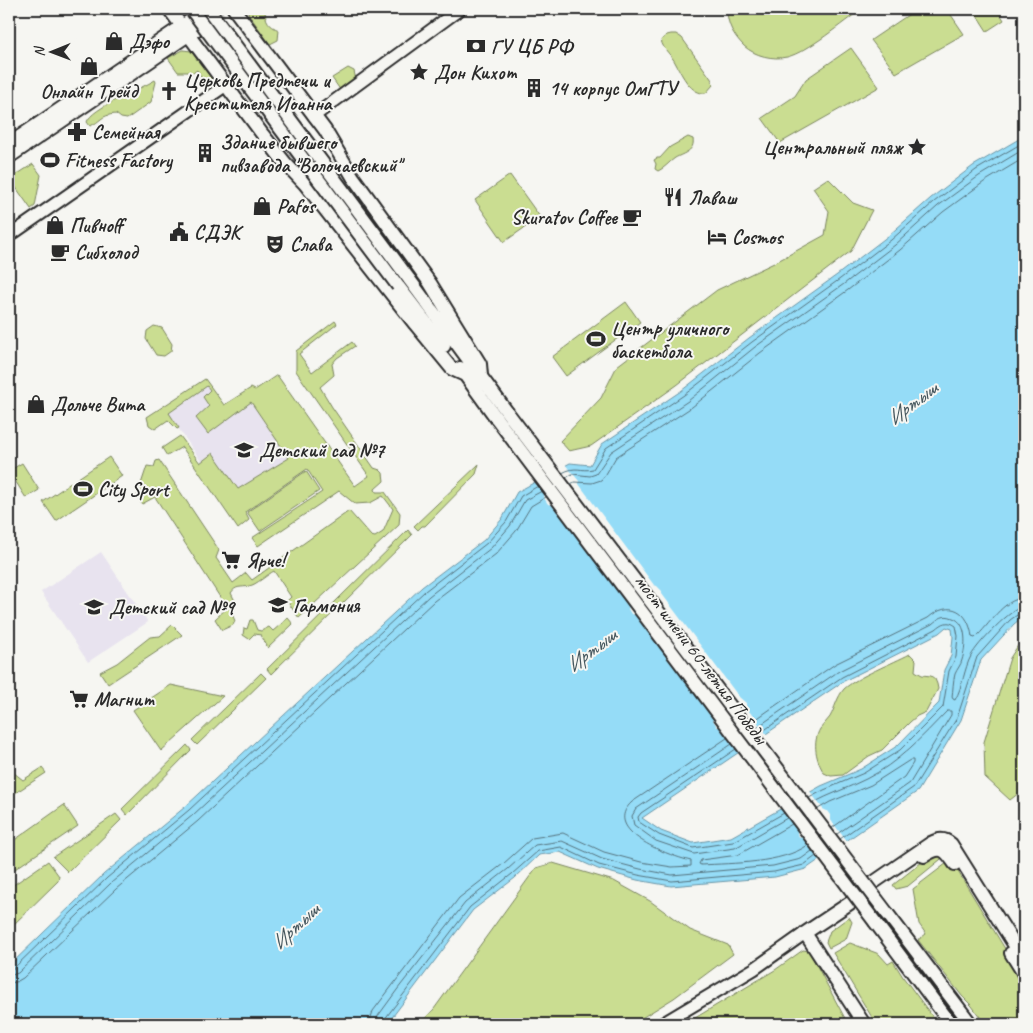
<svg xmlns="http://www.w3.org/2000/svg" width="1033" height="1033" font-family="Caveat,sans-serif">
<rect width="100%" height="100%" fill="#f6f6f2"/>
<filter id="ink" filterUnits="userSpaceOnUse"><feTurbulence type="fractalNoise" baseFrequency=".02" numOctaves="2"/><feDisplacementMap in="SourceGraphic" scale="10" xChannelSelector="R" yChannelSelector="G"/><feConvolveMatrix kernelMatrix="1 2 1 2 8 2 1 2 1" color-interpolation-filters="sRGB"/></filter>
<g filter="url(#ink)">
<path fill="#e8e3ef" d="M207 384 223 407 251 388 307 469 239 516 167 412Z
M101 552 148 622 88 662 41 592Z"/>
<path fill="#cadd91" stroke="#7a845e" d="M247 9H265C265 21 269 26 279 30L278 40 270 44 249 15Z
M727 9H862C843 22 808 52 787 57 773 60 755 56 744 46 733 35 727 24 727 9Z
M917 9H947L964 34 896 73 871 40Z
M973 9H997L1004 20 987 31Z
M671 34H676L682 38 712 80 713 85 706 93C691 95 682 75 676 64 672 55 663 50 661 40L667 35Z
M851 48 879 87 780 143 762 118 795 96 806 79Z
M183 50 191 51 193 54 212 79 213 87 210 90 197 70 193 73 188 72H178L168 58Z
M348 68 354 71 356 80 341 91 332 78Z
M155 80 156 82 151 102 127 119 121 118 116 114C100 115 101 122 90 126L87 122C91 108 141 89 155 80Z
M688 137 693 139C695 151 684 153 675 158 669 162 665 168 658 171L655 169 656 164 654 160 657 158H660L670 147Z
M33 164 41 175 35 206 31 209 10 179Z
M510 175 540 217 504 242 475 200Z
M828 178 853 203 872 210 851 251 677 385 591 446 569 451 560 441 601 398 617 366 717 290 774 263 825 235 829 211 813 188Z
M626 302 640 322 566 376 552 357Z
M335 321 337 324 299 354 312 372 352 342 355 346 337 358 332 364 334 375 320 387 332 407 374 468 380 470 383 473 384 481 375 489 376 492H385L400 513 399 525 299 618 287 601 291 597 274 571C268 574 256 585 249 586 241 588 236 585 231 593L236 603V606L230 609 235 621 233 625 222 630 215 619 227 608 155 497 142 504 137 496 147 466 154 467 156 461 159 460 219 550 216 558 233 583 246 573 252 580 349 511 371 536 375 537 383 532 393 509 383 496 370 503 355 504 339 491 258 546 252 538 322 492 307 469 245 512 249 520 238 529 182 447 167 456 162 448 180 436 200 463 213 453 238 489 289 458 251 402 208 434 196 418 209 406 203 397 210 390 207 386 169 413 179 428 177 429 168 420 155 429 149 425 147 417 205 379 224 405 251 388 255 390 277 375 355 486 369 476 296 371V351Z
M154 326 162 328 172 344 171 351 164 356 156 355 146 339 147 331Z
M109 457 122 476 56 521 43 502Z
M22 463 39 490 26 498 9 471Z
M479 464 476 474 425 526H422L418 530 414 526Z
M306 471 319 491 260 531 247 512Z
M408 530 412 535 271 674 267 669Z
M288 618 293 624 268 648 261 635 254 634 249 639 243 635 244 628 247 629 250 620H253L257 630 261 631 269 627 273 631Z
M172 625 182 635 108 684 100 672 117 663 150 637 160 636Z
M1024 636V789L1010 800 985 777 984 742 1010 658Z
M910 654 916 660 915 671 922 675 931 676 935 679 937 684 938 689 926 712 917 716 910 722 882 750 869 756 843 775 831 776 824 773C816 760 812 743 820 729 823 725 827 721 830 717 835 708 837 697 844 689 857 677 893 663 910 654Z
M261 673 266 678 197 745 192 740Z
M171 685 223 696 161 751 133 710Z
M187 745 191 750 127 815 122 809Z
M42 768 46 773 9 797V769L23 780Z
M64 805 78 826 9 873V844Z
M116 814 121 820 68 872 53 857Z
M932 854 946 855 908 886 896 889 893 885Z
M951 860 1024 980V1024H985L972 1006 962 996 918 940 926 934 919 924 913 889Z
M48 861 59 876 58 881 9 929V888Z
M553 863 614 881 650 901 690 930 728 945 733 954 674 998 632 1024H420L434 1009 536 868Z
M849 917 852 922 846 939 829 948 826 942 830 931Z
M850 943 879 954 888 964 893 961 903 977 938 1024H876L833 953Z
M803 950 809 951 848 1024H685L775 970Z"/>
<path fill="#95dcf7" stroke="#6b95a5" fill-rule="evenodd" d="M1024 136V616L1014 624 981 660 961 720 918 791 806 869 775 877 671 886 637 880 598 869 560 852 539 855 515 878 473 910 387 1024H9V966L104 874 185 807 422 587 484 540 502 519 517 492 570 463 590 465 602 444 681 391 749 338 837 275 888 236 931 198 973 166ZM946 627 952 629 953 637 951 656 944 670 939 703 897 746 861 769 821 786 731 837 693 843 661 831 642 818 844 681 939 633Z"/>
<path fill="#f6f6f2" d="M564 463 579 481V484L654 585 657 586 662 591V594L739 697 746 703V707L768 736 741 755 721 727H717L713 720V718L635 615 631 614 628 609 629 606 552 505 548 504 544 498V494L533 480Z
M809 790 823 809 827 811 830 815V819L848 843 821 862 804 838 800 837 797 834V830L780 806Z"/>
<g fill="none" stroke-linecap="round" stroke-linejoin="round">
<path stroke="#55727d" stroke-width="1" d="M562 473C577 465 580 472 593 469L606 448 684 395 752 342 840 279 891 240 934 202 976 170 1024 142
M566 478 572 474 590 476 596 474 611 452 688 401 755 347 844 284 895 245 938 206 979 176 1024 149
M571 484 574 482 592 483 601 480 606 474 616 457 692 407 760 353 848 290 900 250 943 212 984 182 1024 158
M752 722 835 664 928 618C950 599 969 611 972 637L975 638C990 625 1002 599 1024 598
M756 728 839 671 932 624C939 618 944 614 953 618 968 623 966 647 962 660 961 665 957 669 955 674 953 681 953 690 952 697L953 699 955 700C963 686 964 669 971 656 977 644 1012 607 1024 606
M760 733 842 677 936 629C943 623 948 620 956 626L958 636 956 657 949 671 943 707 900 750 864 773 824 790 809 798
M732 744 636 809 632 816 634 825 656 841 694 854 735 848 787 818
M736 749 641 813 638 817 639 822 659 835 693 848 733 842 784 813
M813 803C830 794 848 788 866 779 898 763 922 737 947 711H951V715L910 783 837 834
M818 809 830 802 871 785 910 760H913V763L904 777 832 828
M792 824 738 855 701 860 699 864 701 865C733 863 781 864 808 845
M840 839 914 787 957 718 977 657 1010 620 1020 613 1024 612
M9 969 14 968 107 878 189 810 425 591 487 543 506 522 521 496 538 486
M9 976 18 973 111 883 193 815 429 596 491 548 510 526 525 500 542 491
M9 983 16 982 23 978 116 889 198 821 434 601 496 554 516 531 531 506 546 497
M369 1024 373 1011 459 898 503 864 532 838 563 833 604 852 641 862 672 867 691 866V861C670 856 600 831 632 802L727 738
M377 1024 378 1016 397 990 465 903 508 869 535 845 562 841 602 859 640 869 672 875 773 866 801 859 812 851
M383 1024 384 1020 470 907 512 874 538 851 561 847 599 865 638 875 672 881 774 872 804 865 816 856"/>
<path stroke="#cdcdca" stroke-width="12" stroke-dasharray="12 6" stroke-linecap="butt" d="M205 23 222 11
M332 188C338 184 341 179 340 171"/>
<g stroke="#2b2b2b" stroke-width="15">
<path id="secondary" d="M314 116 460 9
M9 236 226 85
M662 1024 754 969 805 933"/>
</g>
<g stroke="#2b2b2b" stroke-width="16">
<path id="primary" d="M169 9 263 135 286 164 305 184 415 324 452 369 465 375
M234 9 325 130 353 177 430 283 480 364 481 375
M9 144 191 20
M9 157 197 29
M409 279 507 412
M398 286 444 346
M460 368 497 419
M924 856C941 845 945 849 955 864
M854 896 931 843C939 839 944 838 951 844L1024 960
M850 903 805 933 864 1024
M887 913 971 1024
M875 922 951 1024
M1011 953 1024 974"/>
</g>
<use href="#secondary" stroke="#f6f6f2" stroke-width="11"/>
<use href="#primary" stroke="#f6f6f2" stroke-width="12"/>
<g stroke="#2b2b2b" stroke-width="16" stroke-linecap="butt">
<path id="primary-bridge" d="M191 9 398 286
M208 9 409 279
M507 412 887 913
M497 419 875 922"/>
</g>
<use href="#primary-bridge" stroke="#f6f6f2" stroke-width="12"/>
</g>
</g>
<defs>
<g id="shop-bare" transform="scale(1.5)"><path d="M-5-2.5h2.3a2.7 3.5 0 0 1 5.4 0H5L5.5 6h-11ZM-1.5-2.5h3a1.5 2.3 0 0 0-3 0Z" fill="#2b2b2b" stroke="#f6f6f2" stroke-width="2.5" paint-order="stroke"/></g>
<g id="bank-bare" transform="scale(1.5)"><path d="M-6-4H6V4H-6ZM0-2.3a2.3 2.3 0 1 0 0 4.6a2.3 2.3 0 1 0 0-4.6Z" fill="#2b2b2b" stroke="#f6f6f2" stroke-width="2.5" paint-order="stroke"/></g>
<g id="sight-bare" transform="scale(1.5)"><path d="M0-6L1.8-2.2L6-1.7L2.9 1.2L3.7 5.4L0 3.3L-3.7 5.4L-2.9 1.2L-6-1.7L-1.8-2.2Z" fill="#2b2b2b" stroke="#f6f6f2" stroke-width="2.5" paint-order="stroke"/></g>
<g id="building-bare" transform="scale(1.5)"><path d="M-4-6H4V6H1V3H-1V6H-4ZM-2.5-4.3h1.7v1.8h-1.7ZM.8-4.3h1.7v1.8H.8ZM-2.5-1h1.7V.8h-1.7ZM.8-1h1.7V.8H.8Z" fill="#2b2b2b" stroke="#f6f6f2" stroke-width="2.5" paint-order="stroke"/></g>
<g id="church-bare" transform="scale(1.5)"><path d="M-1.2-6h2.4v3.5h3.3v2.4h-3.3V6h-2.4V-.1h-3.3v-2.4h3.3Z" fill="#2b2b2b" stroke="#f6f6f2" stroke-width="2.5" paint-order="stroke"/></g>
<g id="pharmacy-bare" transform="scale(1.5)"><path d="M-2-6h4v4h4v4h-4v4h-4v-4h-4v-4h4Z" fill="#2b2b2b" stroke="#f6f6f2" stroke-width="2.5" paint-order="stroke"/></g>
<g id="stadium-bare" transform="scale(1.5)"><path d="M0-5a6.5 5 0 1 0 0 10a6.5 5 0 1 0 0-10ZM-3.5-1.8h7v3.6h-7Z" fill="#2b2b2b" stroke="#f6f6f2" stroke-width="2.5" paint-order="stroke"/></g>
<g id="restaurant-bare" transform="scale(1.5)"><path d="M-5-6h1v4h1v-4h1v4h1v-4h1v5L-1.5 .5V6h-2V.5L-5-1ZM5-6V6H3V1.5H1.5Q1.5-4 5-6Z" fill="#2b2b2b" stroke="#f6f6f2" stroke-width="2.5" paint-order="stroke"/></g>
<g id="cafe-bare" transform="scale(1.5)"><path d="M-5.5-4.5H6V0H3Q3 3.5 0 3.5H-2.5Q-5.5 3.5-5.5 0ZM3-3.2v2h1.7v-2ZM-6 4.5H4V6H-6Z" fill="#2b2b2b" stroke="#f6f6f2" stroke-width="2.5" paint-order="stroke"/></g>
<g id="civic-bare" transform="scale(1.5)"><path d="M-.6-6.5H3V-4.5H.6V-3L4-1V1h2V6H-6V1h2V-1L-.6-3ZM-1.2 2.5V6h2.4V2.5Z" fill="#2b2b2b" stroke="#f6f6f2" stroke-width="2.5" paint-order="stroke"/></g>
<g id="hotel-bare" transform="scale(1.5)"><path d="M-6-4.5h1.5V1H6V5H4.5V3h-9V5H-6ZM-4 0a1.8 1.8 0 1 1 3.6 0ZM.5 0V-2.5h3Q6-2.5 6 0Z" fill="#2b2b2b" stroke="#f6f6f2" stroke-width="2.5" paint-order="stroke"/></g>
<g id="theatre-bare" transform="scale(1.5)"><path d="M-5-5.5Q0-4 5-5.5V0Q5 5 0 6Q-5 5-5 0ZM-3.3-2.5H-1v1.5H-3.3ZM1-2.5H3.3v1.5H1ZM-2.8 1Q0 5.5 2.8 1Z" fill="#2b2b2b" stroke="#f6f6f2" stroke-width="2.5" paint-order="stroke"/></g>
<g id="school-bare" transform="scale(1.5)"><path d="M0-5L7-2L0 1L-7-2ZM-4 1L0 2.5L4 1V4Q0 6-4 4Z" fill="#2b2b2b" stroke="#f6f6f2" stroke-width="2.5" paint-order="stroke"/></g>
<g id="supermarket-bare" transform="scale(1.5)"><path d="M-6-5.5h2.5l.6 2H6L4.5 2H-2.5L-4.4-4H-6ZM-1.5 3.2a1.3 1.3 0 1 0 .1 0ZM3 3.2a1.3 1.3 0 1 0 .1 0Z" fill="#2b2b2b" stroke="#f6f6f2" stroke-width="2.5" paint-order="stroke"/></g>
</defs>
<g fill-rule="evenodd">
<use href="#shop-bare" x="114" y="41"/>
<use href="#bank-bare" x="476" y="46"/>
<use href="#shop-bare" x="89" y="66"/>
<use href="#sight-bare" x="419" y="72"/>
<use href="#building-bare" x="534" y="88"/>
<use href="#church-bare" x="169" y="91"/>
<use href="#pharmacy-bare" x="77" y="132"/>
<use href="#sight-bare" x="917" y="147"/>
<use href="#building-bare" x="205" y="153"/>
<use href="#stadium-bare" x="50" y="160"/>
<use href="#restaurant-bare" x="673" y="197"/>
<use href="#shop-bare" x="262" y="206"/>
<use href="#cafe-bare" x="632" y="217"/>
<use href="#shop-bare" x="55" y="225"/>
<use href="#civic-bare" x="179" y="232"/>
<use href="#hotel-bare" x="717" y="237"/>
<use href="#theatre-bare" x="275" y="244"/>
<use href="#cafe-bare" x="60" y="252"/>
<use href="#stadium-bare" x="596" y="339"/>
<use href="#shop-bare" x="36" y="404"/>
<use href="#school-bare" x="244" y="450"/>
<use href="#stadium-bare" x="83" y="489"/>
<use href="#supermarket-bare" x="231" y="560"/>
<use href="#school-bare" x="278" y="605"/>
<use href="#school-bare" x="94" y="607"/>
<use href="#supermarket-bare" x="79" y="699"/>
</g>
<g text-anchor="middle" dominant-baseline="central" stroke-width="4" stroke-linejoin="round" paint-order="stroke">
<g font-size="20" font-weight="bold" fill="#2b2b2b" stroke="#f6f6f2" text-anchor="start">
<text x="129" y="41">Дэфо</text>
<text x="491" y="46">ГУ ЦБ РФ</text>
<text x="434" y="72">Дон Кихот</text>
<text x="184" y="80">Церковь Предтечи и<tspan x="184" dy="23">Крестителя Иоанна</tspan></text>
<text x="549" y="88">14 корпус ОмГТУ</text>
<text x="89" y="91" text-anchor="middle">Онлайн Трейд</text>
<text x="92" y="132">Семейная</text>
<text x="220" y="142">Здание бывшего<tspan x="220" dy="23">пивзавода "Волочаевский"</tspan></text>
<text x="902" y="147" text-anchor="end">Центральный пляж</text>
<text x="65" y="160">Fitness Factory</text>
<text x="688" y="197">Лаваш</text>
<text x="277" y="206">Pafos</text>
<text x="617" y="217" text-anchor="end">Skuratov Coffee</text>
<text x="70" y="225">Пивнoff</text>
<text x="194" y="232">СДЭК</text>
<text x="732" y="237">Cosmos</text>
<text x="290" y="244">Слава</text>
<text x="75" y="252">Сибхолод</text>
<text x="611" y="328">Центр уличного<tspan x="611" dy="23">баскетбола</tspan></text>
<text x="51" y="404">Дольче Вита</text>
<text x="259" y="450">Детский сад №7</text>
<text x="98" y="489">City Sport</text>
<text x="246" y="560">Ярче!</text>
<text x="293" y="605">Гармония</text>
<text x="109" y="607">Детский сад №9</text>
<text x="94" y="699">Магнит</text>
</g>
<g font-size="20" fill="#2b2b2b" stroke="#f6f6f2">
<text transform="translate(701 659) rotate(53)">мост имени 60-летия Победы</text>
</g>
<g font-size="21" font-style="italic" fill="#46575e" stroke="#f6f6f2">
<text transform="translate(912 403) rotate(-38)">Иртыш</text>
<text transform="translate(591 650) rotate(-38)">Иртыш</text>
<text transform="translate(295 926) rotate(-44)">Иртыш</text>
</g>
</g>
<rect width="1033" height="1033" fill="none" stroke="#f6f6f2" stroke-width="30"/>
<rect x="15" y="15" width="1003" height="1003" fill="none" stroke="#2b2b2b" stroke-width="2" filter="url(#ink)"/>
<g transform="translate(52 52) rotate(269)" stroke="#f6f6f2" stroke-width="4" paint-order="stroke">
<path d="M0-4L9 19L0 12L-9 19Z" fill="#2b2b2b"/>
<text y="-8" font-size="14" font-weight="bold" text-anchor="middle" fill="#2b2b2b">N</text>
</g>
</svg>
